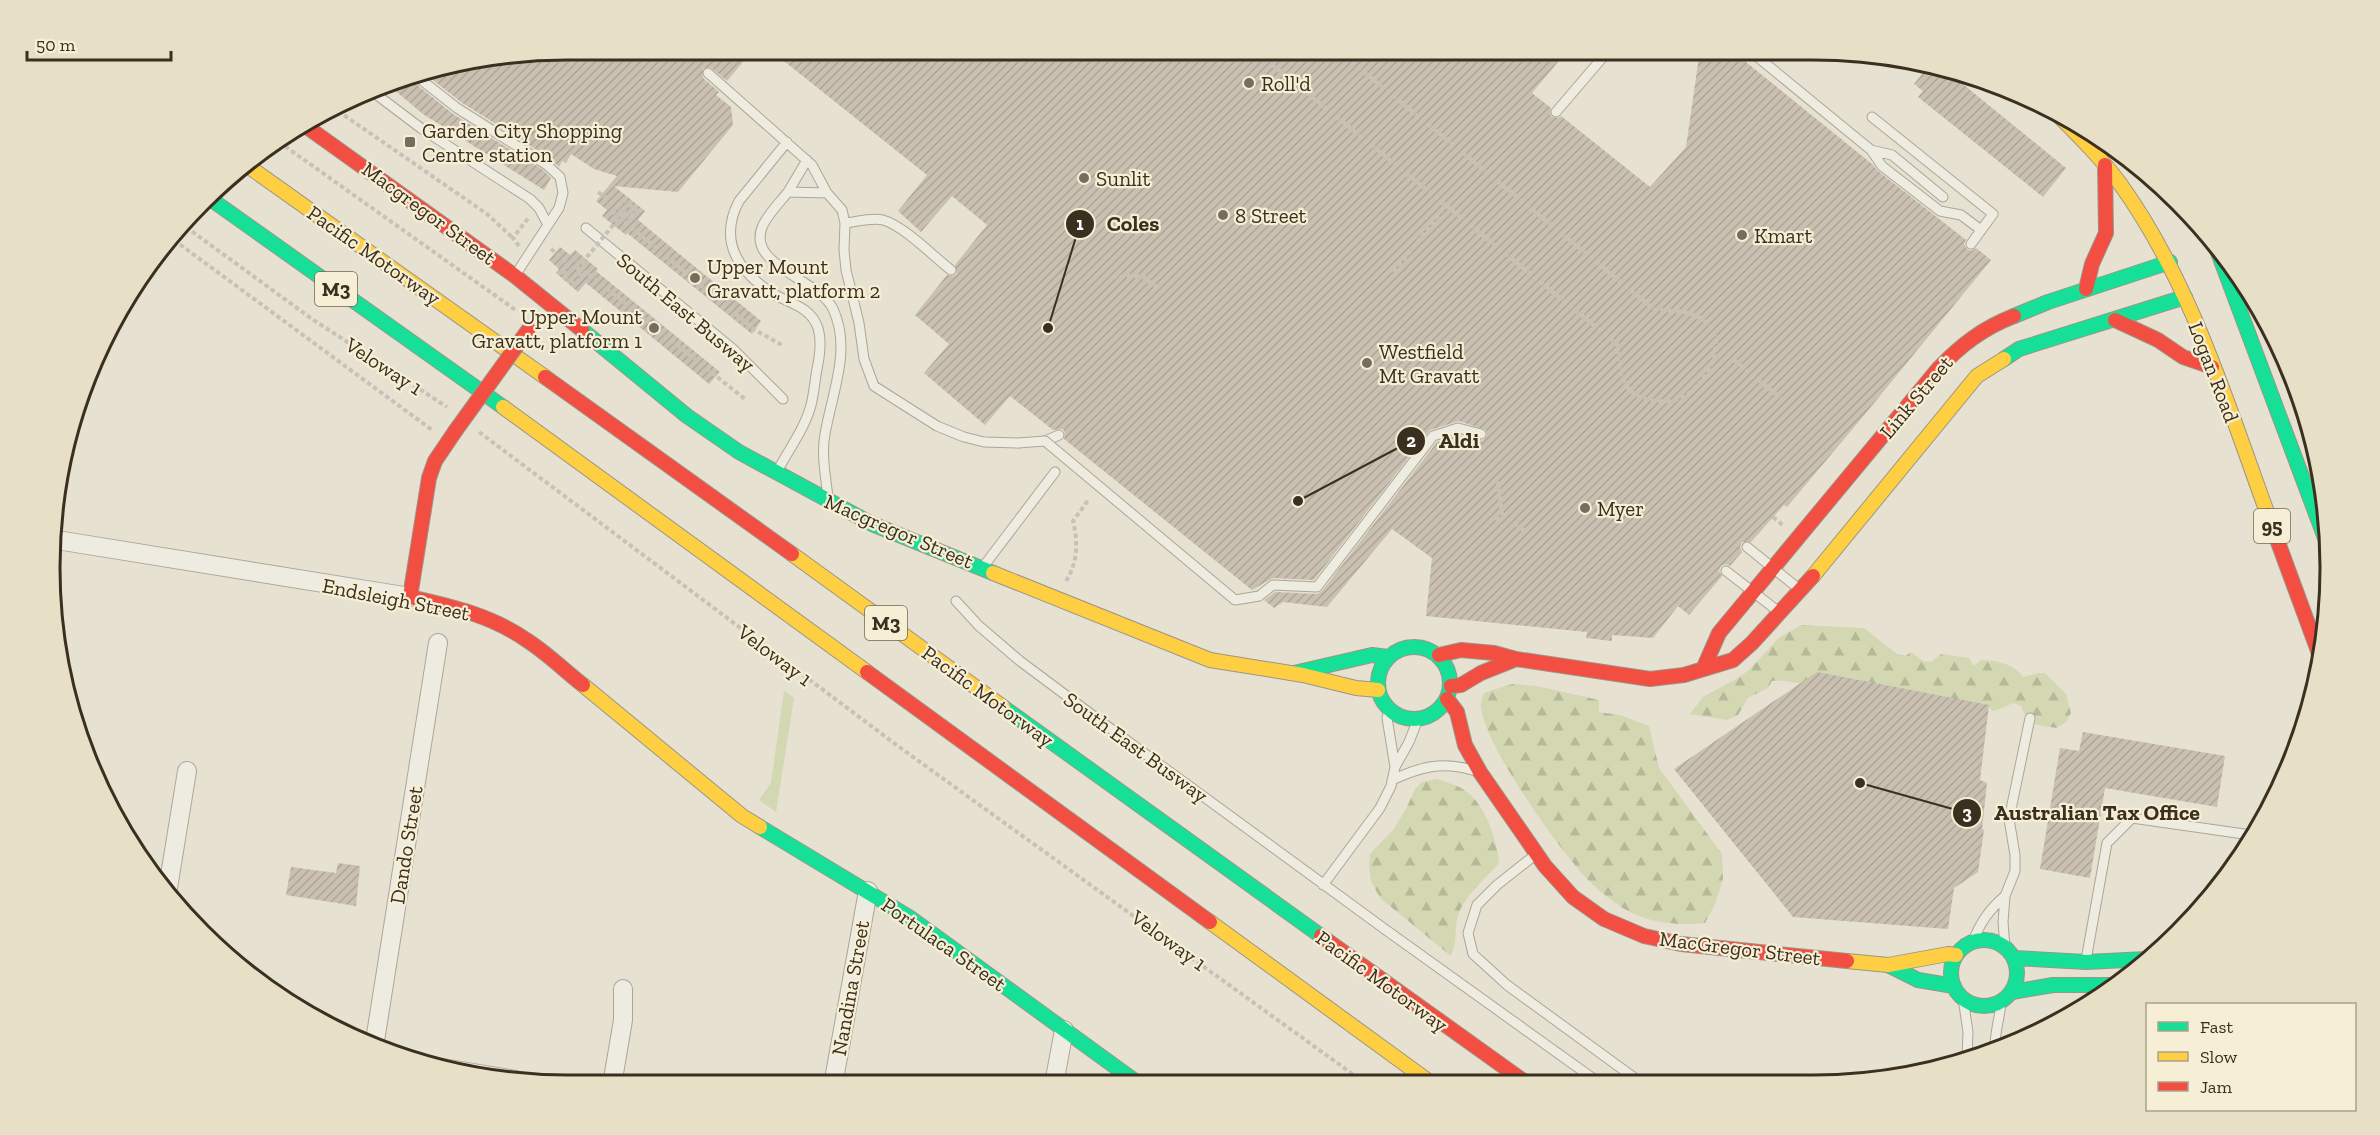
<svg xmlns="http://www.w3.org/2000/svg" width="2380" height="1135" font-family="'Zilla Slab',serif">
<defs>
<pattern id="forest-firs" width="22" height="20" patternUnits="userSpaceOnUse" patternTransform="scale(1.5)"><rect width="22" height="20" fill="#d3d7b2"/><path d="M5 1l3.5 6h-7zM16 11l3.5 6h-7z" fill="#b6b999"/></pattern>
<pattern id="building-hatch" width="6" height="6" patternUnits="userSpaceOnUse" patternTransform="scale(1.5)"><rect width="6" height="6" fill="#cac0b1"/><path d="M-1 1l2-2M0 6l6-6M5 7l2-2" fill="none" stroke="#aea598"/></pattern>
</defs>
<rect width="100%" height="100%" fill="#e6e1d0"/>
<path fill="#d3d7b2" d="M784 691 794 698 776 812 759 800 771 783Z"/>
<path fill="url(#forest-firs)" d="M1802 625 1864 628 1897 654 1905 656 1911 652 1923 661 1931 662 1941 654 1969 658 1974 666 1981 660C1998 661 2012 663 2023 677L2039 673H2045L2066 694 2071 713 2065 723 2056 728C2035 725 2030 727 2021 706L2013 703 1995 711H1992L1988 705 1801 683C1792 683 1780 679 1772 681L1768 688 1748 698 1738 715 1727 720 1690 714 1703 697 1738 678 1749 670 1780 637Z
M1512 684 1537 686 1599 700V712L1620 715 1649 726 1659 768 1722 854 1723 879 1715 904 1705 923C1676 926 1647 923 1621 907 1610 899 1598 890 1589 881 1561 852 1483 744 1481 706 1480 702 1483 696 1484 693Z
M1437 779C1448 783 1458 785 1467 792 1486 806 1497 841 1499 863 1486 878 1468 893 1460 910 1453 925 1458 942 1451 956L1380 898 1371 881 1369 866 1370 854 1393 830 1406 809 1415 789 1422 782Z"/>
<path fill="url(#building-hatch)" d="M567 50H753L727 81 710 67 703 69V78L719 92 716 95 731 107 733 125 678 192 614 186 645 211 638 220 761 321 752 334 627 233 626 235 602 216 607 210 596 201 617 176 594 169 571 154 566 163 562 161 559 167 551 159 461 102 424 73Z
M770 50H1568L1532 93 1551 108 1550 114 1552 117 1558 118 1561 116 1650 187 1686 147 1700 50H1731L1872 164 1878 171 1966 240 1964 244 1967 249 1971 251 1976 248 1991 260 1861 419 1787 507 1784 505 1751 542H1742L1740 547 1742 552 1730 566 1726 564 1721 566 1719 571 1722 576 1689 615 1678 606 1653 638 1612 635V641L1586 638 1587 632 1426 616 1432 558 1392 529 1327 607 1283 602 1274 608 1264 600 1275 592 1317 594 1322 591 1437 442 1458 435 1482 441 1487 436 1486 430 1459 421 1430 430 1314 580 1273 578 1252 590 1064 439 1065 433 1063 429 1053 430 1010 396 985 425 924 373 949 344 915 315 947 275 953 276 957 274 955 265 987 225 952 196 921 232 898 211 927 175Z
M1930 64 1943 68 2066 168 2043 197 1918 97 1923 91 1914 84Z
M408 76 411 80 453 114 543 170 551 178 544 190 423 114 387 84 401 77Z
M560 247 570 255 575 250 598 269 596 271 720 372 709 384 586 283 578 292 556 273 559 269 549 260Z
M1817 672 1989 705 1980 780 1987 783 1982 829 1984 830 1978 872 1954 888 1948 929 1793 917 1674 769Z
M2083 732 2225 756 2217 807 2105 788 2090 878 2040 869 2060 748 2079 751Z
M338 863 360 866 356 906 286 895 291 867 336 873Z"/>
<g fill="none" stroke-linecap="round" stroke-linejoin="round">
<g stroke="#aca698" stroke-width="11">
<path id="lane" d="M1749 50 1871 150 1882 166 1940 211 1961 215 1981 230
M708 73 812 165 827 193 842 210 845 223 844 250 846 270 859 323 864 359 874 386 937 426 964 437 984 442 1018 443
M415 75 457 108 547 165 560 177 563 193 559 208 516 274
M373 92 422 129 530 199 539 208 548 225
M1556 112 1609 50
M1872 117 1993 214 1971 244
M1871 150 1892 155 1943 197
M788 192 807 160
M827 193 788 192C780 202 769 213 763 225 744 265 819 279 833 309 852 349 832 393 825 434 821 454 826 478 828 498
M845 223C857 222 871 217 883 220 904 226 933 256 951 270
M586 228 733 349 783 399
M1045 441 1059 435
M778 470C789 449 805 428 811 405 814 393 815 380 817 369 820 355 822 341 818 328 810 306 790 304 772 293 738 271 718 241 739 201L787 142
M1747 547 1799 589
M983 567 1055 472
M1726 571 1779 612
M1259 596 1273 585 1317 587 1433 436 1458 428 1481 434
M956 601 979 626 1020 661 1103 723 1386 930 1598 1082
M1389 709 1387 718 1395 767
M1392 780C1420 767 1442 761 1472 770
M1535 855 1497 885 1477 905 1468 933 1473 954 1507 985 1640 1082
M1323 885 1380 808 1391 786 1395 767 1409 742 1418 719
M1973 942C1980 922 1990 909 2005 896
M2005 947 2003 922 2005 896 2015 871V855L2009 819 2030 718
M2086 960 2107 843 2132 818 2251 835
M1963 998 1968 1032 1967 1058
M1995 1050C1994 1034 2000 1018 2001 1002"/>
</g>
<g stroke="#aca698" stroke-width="20">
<path id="street" d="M57 540 410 597
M167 894 187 771
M374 1047 438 643
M443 1068 516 1080
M1054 1084 1064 1030
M612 1085 623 1020V989
M833 1085 868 891"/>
</g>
<g stroke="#9b9588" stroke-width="16">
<path id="fast" d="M212 200 503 407
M2216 247 2328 546
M2014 316 2048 302 2170 262
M582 330 687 416 739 452 872 524 993 573
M2004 359 2019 349 2185 297
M1378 683a36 36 0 1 1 72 0a36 36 0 1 1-72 0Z
M1294 673 1372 655 1388 657
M1003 707 1321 936
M760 827 909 917 1139 1084
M1951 973a33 33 0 1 1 66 0a33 33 0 1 1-66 0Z
M2014 958 2086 962 2147 959
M1888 965 1918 980 1954 986
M2012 992 2053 985H2116"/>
</g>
<g stroke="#9b9588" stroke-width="16">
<path id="slow" d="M2057 114C2080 137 2102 159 2121 185 2191 283 2227 403 2268 515
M245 164 545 377
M503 407 867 672
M792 554 1003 707
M993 573 1210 660 1303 675 1356 688 1378 690
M1813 576 1977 376 2004 359
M583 685 742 816 760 827
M1210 922 1431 1083
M1847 961 1888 965 1948 954 1956 955"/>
</g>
<g stroke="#9b9588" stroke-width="16">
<path id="jam" d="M307 127 515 276 582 330
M2086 289 2092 264 2106 233 2105 165
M2115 320 2158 340 2183 357 2212 367
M545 377 792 554
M456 430 435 461 429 478 410 597C451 606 493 616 528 641 548 654 565 671 583 685
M2268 515 2321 659
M1439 655 1461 650 1494 653 1516 659 1650 679 1684 675 1733 660 1752 643 1813 576
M1704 667 1719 633 1938 369C1961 345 1983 328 2014 316
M867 672 1210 922
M1451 686 1461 685 1481 673 1516 659
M1447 699 1457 712 1465 745 1480 772 1545 866 1573 897 1604 919 1644 936 1681 944 1847 961
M1321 936 1525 1082"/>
</g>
<path stroke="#c7c2b8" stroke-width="4" stroke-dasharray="4.5 3" stroke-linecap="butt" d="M338 111 487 214 513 238
M279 142 517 311
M598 192 618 207 612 214 619 219
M618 207 624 200 637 211 631 217
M624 212 631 217 626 223 755 330 782 345
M186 227 312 319 447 407
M174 240 432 430
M519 246 513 238 529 217
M551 249 569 264 574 258 582 263 576 271 582 276 586 272 746 400
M569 264 562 274 575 284 582 276
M1394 272 1446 205
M1112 277 1142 276 1158 288
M1734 360 1787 403
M479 432 902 749 1365 1083
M1502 514 1525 531
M1773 517 1784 526
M1495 520 1502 514 1498 481
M1066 581C1078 562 1078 543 1073 521L1089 499"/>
<use href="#lane" stroke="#eeebe1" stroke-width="9"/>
<use href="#street" stroke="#eeebe1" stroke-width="18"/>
<use href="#fast" stroke="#16e098" stroke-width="14"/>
<use href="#slow" stroke="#ffcf43" stroke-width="14"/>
<use href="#jam" stroke="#f24e42" stroke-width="14"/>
<g stroke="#aca698" stroke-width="11" stroke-linecap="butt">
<path id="lane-bridge" d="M1018 443 1045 441 1235 600 1259 596"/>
</g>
<g stroke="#9b9588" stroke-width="16" stroke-linecap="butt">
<path id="jam-bridge" d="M456 430 529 329"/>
</g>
<path stroke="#c7c2b8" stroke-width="4" stroke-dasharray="4.5 3" stroke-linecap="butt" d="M1254 50 1617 344C1617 372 1624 399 1656 401 1664 402 1676 401 1683 397 1710 381 1734 333 1696 316 1685 310 1667 311 1655 310L1337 50
M582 263 624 212"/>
<use href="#lane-bridge" stroke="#eeebe1" stroke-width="9"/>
<use href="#jam-bridge" stroke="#f24e42" stroke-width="14"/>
</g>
<g fill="#776d5d" stroke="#f6efd6" stroke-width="2">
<circle cx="1249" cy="83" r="6"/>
<rect x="404" y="136" width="12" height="12" rx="3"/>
<circle cx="1084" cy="178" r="6"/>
<circle cx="1223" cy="215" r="6"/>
<circle cx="1742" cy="235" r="6"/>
<circle cx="695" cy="278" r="6"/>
<circle cx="654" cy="328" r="6"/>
<circle cx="1367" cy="363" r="6"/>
<circle cx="1585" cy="508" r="6"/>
</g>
<g text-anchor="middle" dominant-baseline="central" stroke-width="4.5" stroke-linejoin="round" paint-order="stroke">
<g fill="#f6efd6" stroke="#736956" stroke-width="1.5">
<rect x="315" y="272" width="42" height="34" rx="4.5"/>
<rect x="2254" y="509" width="36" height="34" rx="4.5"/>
<rect x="865" y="606" width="42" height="34" rx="4.5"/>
</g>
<g font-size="20" font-weight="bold" fill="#3b2f1f">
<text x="336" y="289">M3</text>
<text x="2272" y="526">95</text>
<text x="886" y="623">M3</text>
</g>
<g font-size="21" fill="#3b2f1f" stroke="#f6efd6" text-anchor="start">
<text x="1261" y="83">Roll'd</text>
<text x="422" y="130">Garden City Shopping<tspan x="422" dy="24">Centre station</tspan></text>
<text x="1096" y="178">Sunlit</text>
<text x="1235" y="215">8 Street</text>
<text x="1754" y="235">Kmart</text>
<text x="707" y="266">Upper Mount<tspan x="707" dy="24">Gravatt, platform 2</tspan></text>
<text x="642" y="316" text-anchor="end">Upper Mount<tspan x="642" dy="24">Gravatt, platform 1</tspan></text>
<text x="1379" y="351">Westfield<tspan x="1379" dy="24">Mt Gravatt</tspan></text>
<text x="1597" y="508">Myer</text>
</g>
<g font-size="21" fill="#3b2f1f" stroke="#f6efd6">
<text transform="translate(429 213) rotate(36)">Macgregor Street</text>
<text transform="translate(374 255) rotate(35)">Pacific Motorway</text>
<text transform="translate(686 312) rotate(40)">South East Busway</text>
<text transform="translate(384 366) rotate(33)">Veloway 1</text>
<text transform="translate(2214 372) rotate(69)">Logan Road</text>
<text transform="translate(1916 397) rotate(-50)">Link Street</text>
<text transform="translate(899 531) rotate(23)">Macgregor Street</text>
<text transform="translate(396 599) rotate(11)">Endsleigh Street</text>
<text transform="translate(775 655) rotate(37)">Veloway 1</text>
<text transform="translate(988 696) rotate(36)">Pacific Motorway</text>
<text transform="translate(1136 747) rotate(36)">South East Busway</text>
<text transform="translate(406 845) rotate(-81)">Dando Street</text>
<text transform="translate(1169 940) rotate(36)">Veloway 1</text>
<text transform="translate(944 944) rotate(35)">Portulaca Street</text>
<text transform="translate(1740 948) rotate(7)">MacGregor Street</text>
<text transform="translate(1382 981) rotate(36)">Pacific Motorway</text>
<text transform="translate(850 988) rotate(-80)">Nandina Street</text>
</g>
</g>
<path d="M0 0H2380V1135H0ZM567 60H1813A507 507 0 0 1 2320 567V568A507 507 0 0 1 1813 1075H567A507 507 0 0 1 60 568V567A507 507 0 0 1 567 60Z" fill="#e7e0c7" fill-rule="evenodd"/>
<path fill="none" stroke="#3b2f1f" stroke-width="3" d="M567 60H1813A507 507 0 0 1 2320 567V568A507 507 0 0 1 1813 1075H567A507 507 0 0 1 60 568V567A507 507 0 0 1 567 60Z"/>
<path fill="none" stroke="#3b2f1f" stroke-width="2" d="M1048 328L1080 224M1298 501L1411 441M1860 783L1967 813"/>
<g fill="#3b2f1f" stroke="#f6efd6" stroke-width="2">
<circle cx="1048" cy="328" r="6"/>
<circle cx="1298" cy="501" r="6"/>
<circle cx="1860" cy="783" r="6"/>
<circle cx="1080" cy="224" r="15"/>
<circle cx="1411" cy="441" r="15"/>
<circle cx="1967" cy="813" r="15"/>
</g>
<g font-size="18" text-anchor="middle" font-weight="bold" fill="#fff">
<text x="1080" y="230">1</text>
<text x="1411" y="447">2</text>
<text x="1967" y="819">3</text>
</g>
<g font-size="22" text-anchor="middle" font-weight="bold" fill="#3b2f1f" stroke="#f6efd6" stroke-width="4.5" stroke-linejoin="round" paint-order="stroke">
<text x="1133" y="231">Coles</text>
<text x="1459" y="448">Aldi</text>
<text x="2097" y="820">Australian Tax Office</text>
</g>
<rect x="2146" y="1003" width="210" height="108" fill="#f6efd6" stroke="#aba28d" stroke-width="1.5"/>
<rect x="2158" y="1022" width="30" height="9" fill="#16e098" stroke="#aba28d" stroke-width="1.5"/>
<text x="2200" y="1033" font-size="18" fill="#3b2f1f">Fast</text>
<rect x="2158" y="1052" width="30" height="9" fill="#ffcf43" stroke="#aba28d" stroke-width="1.5"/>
<text x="2200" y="1063" font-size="18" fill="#3b2f1f">Slow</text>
<rect x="2158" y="1082" width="30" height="9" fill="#f24e42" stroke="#aba28d" stroke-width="1.5"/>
<text x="2200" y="1093" font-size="18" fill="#3b2f1f">Jam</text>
<path d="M27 51v9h144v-9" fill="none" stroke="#3b2f1f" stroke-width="3"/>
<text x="36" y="51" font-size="18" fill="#3b2f1f" stroke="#f6efd6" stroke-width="4.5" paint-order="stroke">50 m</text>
</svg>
